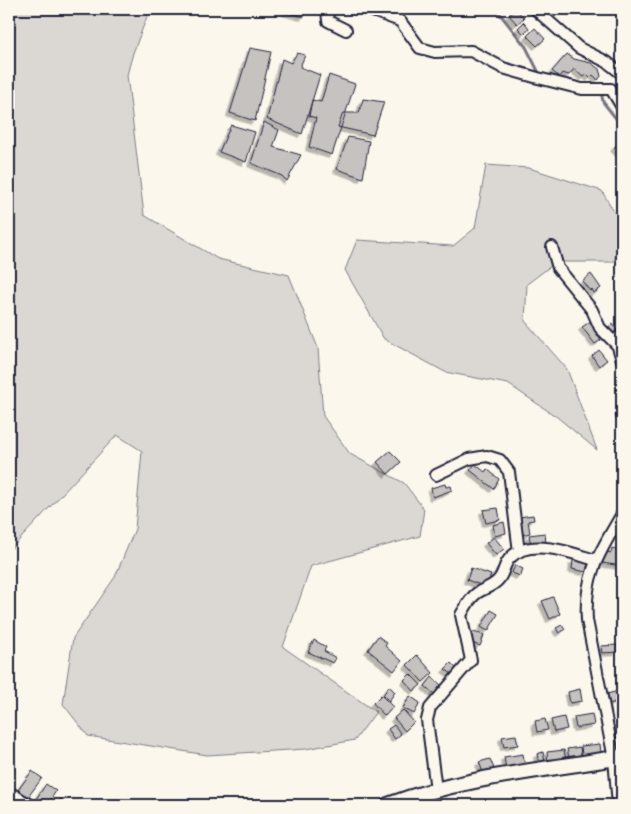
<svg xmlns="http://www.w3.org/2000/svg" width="631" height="814" font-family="'Gochi Hand',sans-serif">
<defs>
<filter id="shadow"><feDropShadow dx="-3.5" dy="3.5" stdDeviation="0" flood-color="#0004"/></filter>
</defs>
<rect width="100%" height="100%" fill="#fbf7ec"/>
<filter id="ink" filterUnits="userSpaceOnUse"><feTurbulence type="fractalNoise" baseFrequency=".02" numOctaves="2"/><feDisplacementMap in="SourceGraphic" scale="10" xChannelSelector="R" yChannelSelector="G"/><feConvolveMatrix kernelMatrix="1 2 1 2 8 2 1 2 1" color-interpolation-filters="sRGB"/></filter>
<g filter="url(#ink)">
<path fill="#dbd8d3" stroke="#7e7d87" d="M9 9H150L133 53 127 75 144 215 218 259 289 275 318 348 323 416 350 454 404 483 424 509 420 536 311 566 283 647 376 712 355 740 306 749 207 755 88 736 63 704 73 638 115 577 135 529 142 451 117 435 9 551Z
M486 165 529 168 602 191C619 222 629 227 613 262H556L527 284 525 321 567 369 597 450 557 417 508 384 445 372 384 339 345 270 357 240 453 246 475 228Z"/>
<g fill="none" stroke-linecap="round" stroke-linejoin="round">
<path stroke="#787681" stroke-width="3" d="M496 9 526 47 540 75
M570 81 588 85
M601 91 603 102 622 126"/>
</g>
<path fill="#c6c2c0" stroke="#22223b" filter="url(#shadow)" d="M286 9H307L304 17 285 12Z
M516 9 524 18 517 24 509 15Z
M524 22 529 28 524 34 518 28Z
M535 28 545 39 537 46 527 36Z
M250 48 271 52 255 121 230 113Z
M297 53 305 55 300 67 320 75 302 134 267 119 282 59 291 63Z
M567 54 574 59 591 63 599 69 601 76 598 80 593 75 590 78 587 75 583 77 574 69 569 75 562 73 559 77 552 71Z
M329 75 355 84 332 155 309 147 316 118 309 116 312 100 321 102Z
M363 99 384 102 373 135 338 127 343 113H359Z
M264 122 279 130 273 147 301 155 287 181 282 176 251 163Z
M231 125 255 132 246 162 219 152Z
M348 137 369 141 363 178 337 169Z
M622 139V156L614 148Z
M591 274 601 288 594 293 592 289 590 291 582 281Z
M591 321 600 333 597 335 601 340 595 344 582 327Z
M613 324 618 333 612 336 608 327Z
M599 350 607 360 599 366 592 356Z
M390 451 401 462 388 474 377 462Z
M475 464 485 472 487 469 499 479 494 489 470 470Z
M445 484 446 487 451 486 452 490 433 497 431 488Z
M498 508 500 520 486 523 483 510Z
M533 515 534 520 528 521 530 533 522 535 519 517Z
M504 522 506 533 495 536 493 525Z
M545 533 546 544 531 546 529 535Z
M494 537 504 549 496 555 486 543Z
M612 548 622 551V566L602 563 604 551 611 553Z
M573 560 588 563 586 572 572 569Z
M515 565 523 569 520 576 512 573Z
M471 568 491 575 486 587 467 580Z
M553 597 560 614 550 619 542 601Z
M491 610 498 614 488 631 481 627Z
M562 625 565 630 559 633 556 628Z
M470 631 484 635 480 646 467 641Z
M378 636 387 643 385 646 402 661 394 671 368 650Z
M314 640 326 647 324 651 336 658 333 663 308 652Z
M618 645V652L602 653 601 646Z
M417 655 433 673 423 682 407 665Z
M451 663 457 669 452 674 445 669Z
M410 674 421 685 414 691 404 680Z
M432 677 441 685 434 694 425 686Z
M389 686 395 692 389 701 383 695Z
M580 689 582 701 570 703 568 692Z
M622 690V700L609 704 607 694Z
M381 695 393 707 385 716 373 703Z
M410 696 420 703 414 714 403 708Z
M403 710 414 722 405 731 394 718Z
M592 714 594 725 576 728 574 717Z
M564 717 567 729 554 732 551 720Z
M545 719 548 730 537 732 535 721Z
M394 725 401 734 395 739 388 729Z
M516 735 518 745 504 747 502 737Z
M600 744 601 753 582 755 581 746Z
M580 747 581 755 569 757 567 749Z
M564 750 566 760 548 763 547 752Z
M543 752 545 763 539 764 537 754Z
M523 754 525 766 506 769 504 757Z
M490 759 495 771 484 775 479 762Z
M9 766 15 771 9 779Z
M32 771 42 778 28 797 18 790Z
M46 784 56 791 47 805H39L34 802Z
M61 799 69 805H56Z"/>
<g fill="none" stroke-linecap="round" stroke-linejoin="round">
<g stroke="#22223b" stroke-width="14">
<path id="street" d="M327 9 328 21 346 30
M367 9 400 21 420 48 435 52 471 51 503 68 538 78 582 89H611
M535 9 579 48 607 62 621 73
M611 89 622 107
M552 247 558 268 592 310 600 328 617 345
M622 334 616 340 622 360
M622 416V414
M436 475 469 459 487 456 500 460 509 472 519 552
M436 790 427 720 430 708 471 660 461 615C465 608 470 598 477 593 484 588 493 587 499 579 504 573 504 564 510 558 529 537 573 553 595 560
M9 792 30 805
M618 805 614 759 587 620C584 574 600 552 622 514"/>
</g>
<g stroke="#22223b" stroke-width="18">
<path id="secondary" d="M388 805C463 777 544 770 622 757"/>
</g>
<use href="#street" stroke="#fbf7ec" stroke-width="10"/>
<use href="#secondary" stroke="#fbf7ec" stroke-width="14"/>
</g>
</g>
<rect width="631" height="814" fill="none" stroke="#fbf7ec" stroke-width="30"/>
<rect x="15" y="15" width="601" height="784" fill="none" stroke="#22223b" stroke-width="2" filter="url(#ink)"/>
</svg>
